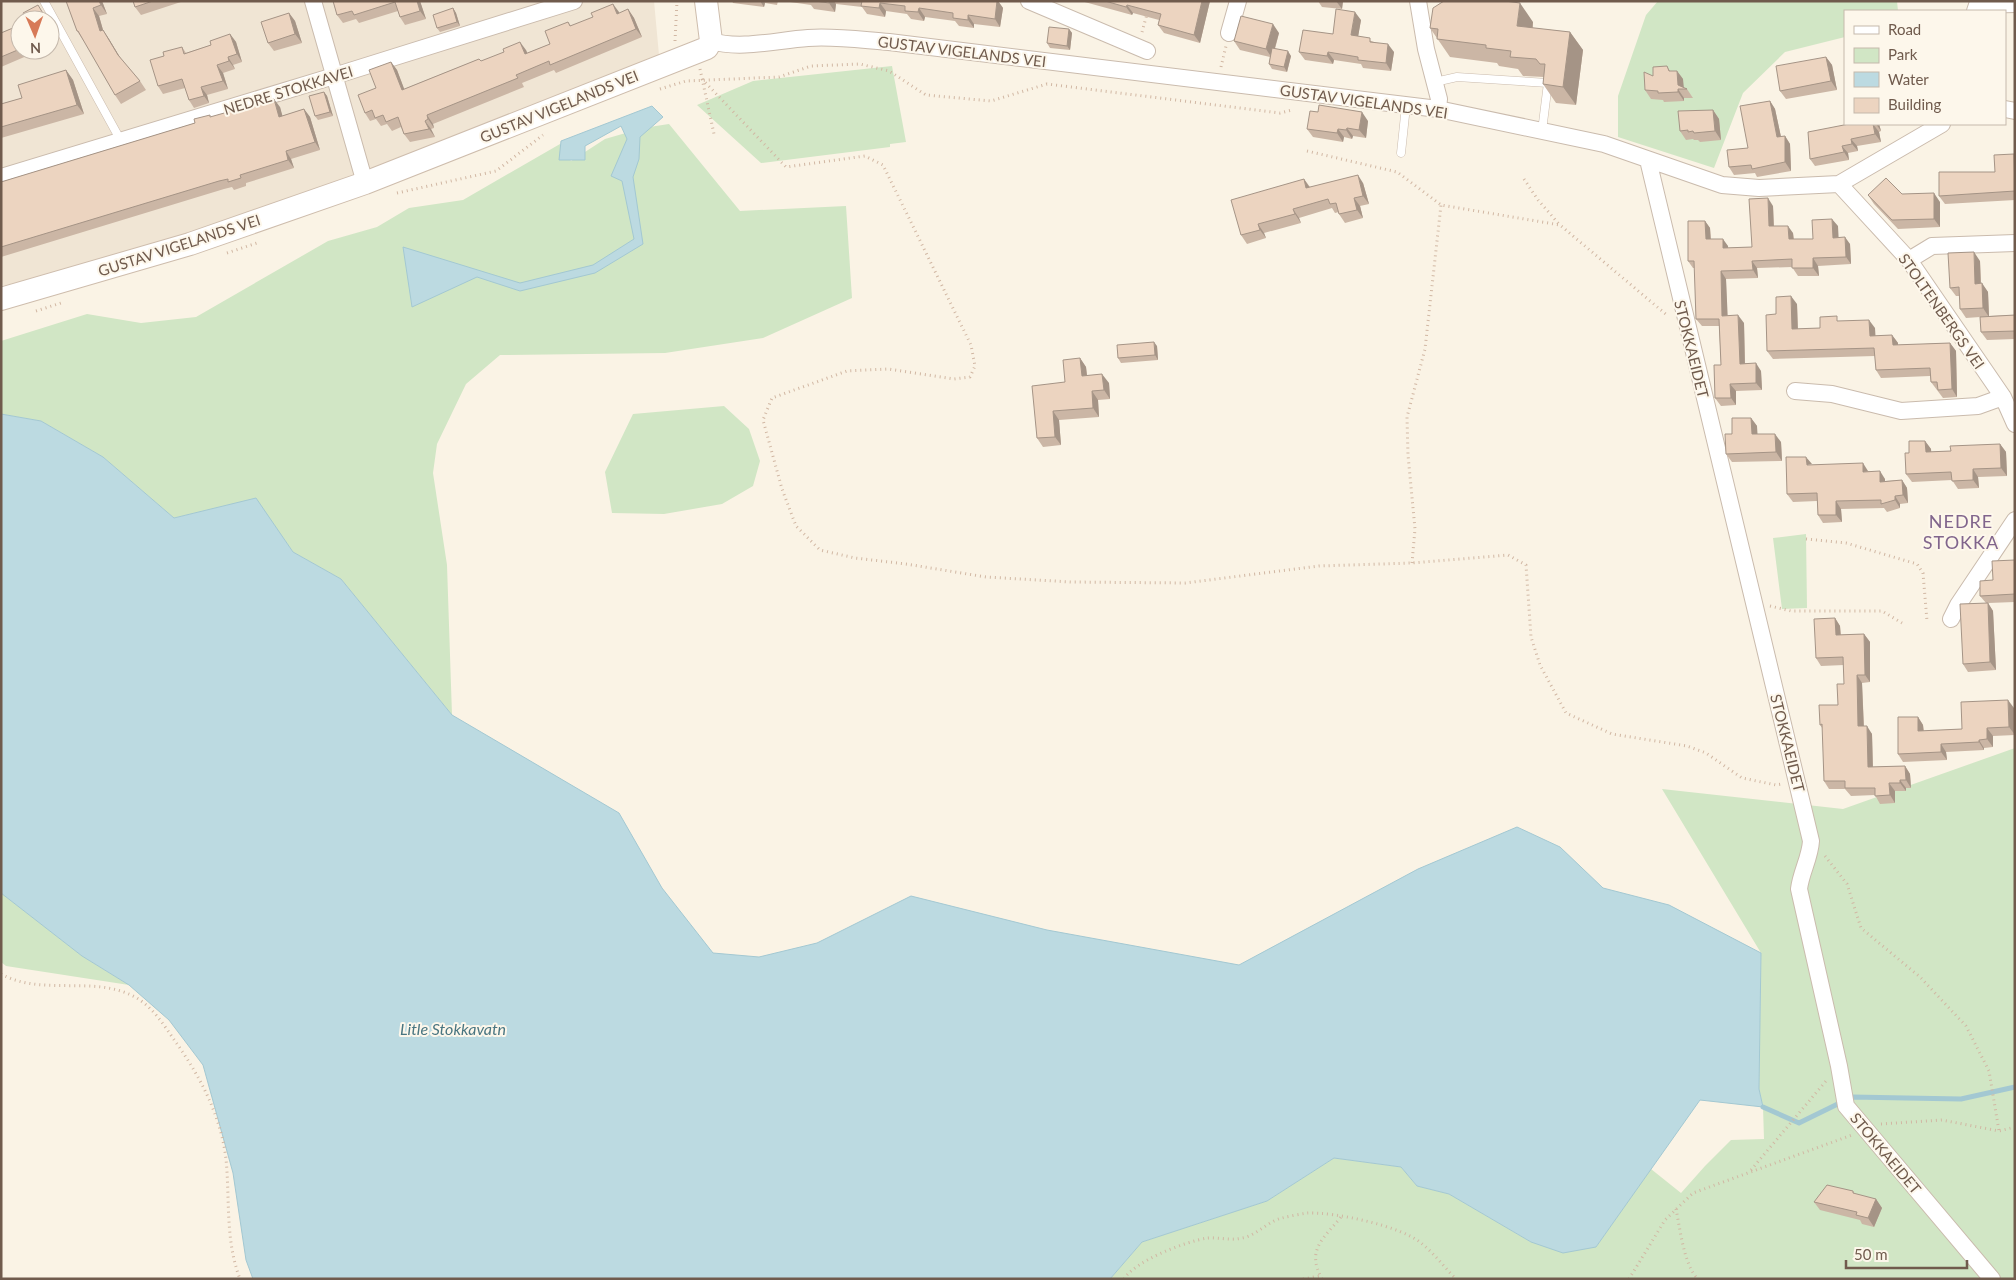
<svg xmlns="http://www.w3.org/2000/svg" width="2016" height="1280" font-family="Lato,sans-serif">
<rect width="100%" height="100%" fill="#faf3e5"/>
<path fill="#f0e5d4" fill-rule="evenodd" d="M1 1H654L659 55 271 208 39 278 1 286ZM20 20H50V50H20Z"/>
<path fill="#d1e6c5" d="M1658 1H1897L1898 11H1845V37L1785 52 1743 93 1714 168 1618 137V96L1646 15Z
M892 66 906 142 890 144V147L761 163 697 105 753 81Z
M669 124 740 211 846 206 852 298 763 338 665 353 500 355 466 384 437 444 433 473 447 565 452 715 341 579 293 552 256 499 174 518 103 457 41 421 1 414V341L87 314 141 323 196 317 328 241 377 227 409 208 463 200 560 144 571 161 605 139 643 128Z
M724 406 749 429 760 461 753 486 722 504 664 514 612 513 605 472 633 414Z
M1806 534 1807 608 1782 609 1773 538Z
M2015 748V1279H1110L1142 1242 1267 1201 1334 1158 1401 1167 1417 1186 1449 1194 1531 1242 1596 1247 1651 1169 1681 1193 1705 1166 1731 1140 1764 1139 1763 1107 1759 1089 1761 953 1662 789 1843 809Z
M1 893 82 956 129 985 6 966 1 962Z"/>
<path fill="#bcdae1" stroke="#a3c8d2" d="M652 106 663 117 640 137 639 159 633 177 643 244 595 273 520 291 477 277 412 307 403 247 520 283 593 265 634 239 622 181 611 176 627 139 621 126 585 146V160H559L561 141Z
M1 414 41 421 103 457 174 518 256 498 293 552 341 579 452 715 619 813 662 888 713 953 759 957 817 943 911 896 1047 930 1239 965 1418 869 1517 827 1560 847 1603 888 1669 905 1761 953 1759 1089 1763 1107 1700 1100 1596 1247 1563 1253 1531 1242 1449 1194 1417 1186 1401 1167 1334 1158 1267 1201 1142 1242 1110 1279H253L246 1260 233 1173 203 1065 169 1020 129 985 82 956 1 893Z"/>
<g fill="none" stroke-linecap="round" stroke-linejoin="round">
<path stroke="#a3c8d2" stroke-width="5" d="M1763 1107 1799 1123 1852 1097 1961 1099 2015 1087"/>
<g stroke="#cabbad" stroke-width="9">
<path id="service" d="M44 1 121 141
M1435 82 1457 77 1548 83 1542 131
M1401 153 1406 106"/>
</g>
<g stroke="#cabbad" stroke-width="18">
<path id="minor" d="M313 1 365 183
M1029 1 1147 51
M1418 1 1426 49 1439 99 1438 109
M1975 11 1977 5 2015 4
M1229 33 1238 1
M711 41C741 50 777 40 808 38 835 36 862 40 889 42L1438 109 1604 144 1722 185 1759 188 1839 184 1942 124
M2005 109 2015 111
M1648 160 1811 841C1810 858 1801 872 1799 889L1839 1066 1846 1106 1992 1279
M1 177 334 76 574 1
M1839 184 1909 260 2003 397 2015 424
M1909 260 1932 246 2015 243
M1795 391 1832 394 1901 411 1978 406 2003 397
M1951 619 1958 605 2015 520"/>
</g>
<g stroke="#cebdad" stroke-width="24">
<path id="secondary" d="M1 299 190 244 365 183 707 48 711 41 706 1"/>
</g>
<path stroke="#d1b7a3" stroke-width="3" stroke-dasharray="1 4" stroke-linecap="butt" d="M1142 32 1147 14
M675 41 677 1
M1221 67 1226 46
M700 69 714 134
M702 79 786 167 865 156 883 165 971 345 975 366 970 377 954 379 888 369 847 371 772 398 763 420 782 489 796 526 820 550 855 558 906 564 986 577 1071 582 1185 583 1319 566 1412 563 1508 555 1526 565 1531 637 1540 665 1566 713 1612 734 1687 746 1706 753 1742 778 1776 785 1782 784
M660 89 686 81 779 77 811 66 860 64 889 71 926 95 991 101 1047 84 1280 113 1292 110
M1307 151 1397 172 1441 205 1560 225 1668 316
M1524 179 1538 200 1559 224
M397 193 496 171 543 135
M227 253 257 243
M36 311 61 303
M1806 539 1846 543 1917 564 1923 573 1927 621
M1412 563 1415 529 1408 455 1407 417 1425 349 1441 205
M1770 606 1791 611H1882L1902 623
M1825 856 1847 884 1861 928 1920 977 1966 1026 1989 1071 1999 1131
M1 974C41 996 91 976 131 995 151 1004 163 1024 175 1041 200 1076 221 1116 226 1159 230 1199 225 1240 240 1279
M1881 1124 1942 1120 1999 1131 2015 1127
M1751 1170 1826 1081
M1676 1209C1680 1228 1684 1266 1698 1279
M1124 1279C1136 1260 1185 1242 1207 1238 1219 1237 1230 1241 1242 1238 1256 1236 1268 1221 1282 1218 1290 1216 1300 1214 1308 1213 1335 1212 1401 1226 1421 1243 1434 1253 1444 1267 1456 1279
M1303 1279 1320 1276
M1322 1279C1306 1250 1323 1239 1341 1217
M1629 1279 1665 1220 1693 1193 1852 1135"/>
<use href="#service" stroke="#fff" stroke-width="8"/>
<use href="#minor" stroke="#fff" stroke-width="16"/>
<use href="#secondary" stroke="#fff" stroke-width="22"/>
</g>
<path fill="#cbb6a5" d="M66 1H102L107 14 99 16 103 30 109 39 121 59 140 81 146 90 121 104 115 95 83 39V40L77 31Z
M133 1H184L141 15 135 7Z
M333 1H420L426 19 405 25 400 17 398 11 359 23 356 19 343 23 337 15Z
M732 1H778L777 5 765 3 764 7 733 3Z
M783 1H998L1003 8 1000 27 974 24V28L959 26 955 21 925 17 924 21 911 19 907 14 886 11 885 17 867 14 862 7 836 4 835 12 814 9 811 5Z
M1081 1H1210L1200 43 1164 33 1158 25 1159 20 1133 13 1132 15Z
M1318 1H1343L1342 9 1322 7Z
M453 8 456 13 460 26 440 32 437 28Z
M628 9 634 18 642 37 556 73 554 70 522 83 524 87 433 124 434 128 431 129 435 137 410 142 404 134 401 127 392 131 387 124 381 126 376 119 370 121 365 113 376 88 391 62 397 70 404 89 479 59 481 61 526 50 527 53 550 44 568 22 571 26 620 13Z
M289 13 295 21 302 43 274 51 268 43Z
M1361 20 1358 36 1374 42 1394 52 1391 71 1363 68 1361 64 1334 60 1333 64 1305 60 1299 52 1333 34Z
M1533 22V28L1570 32 1583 50 1576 105 1556 103 1543 84 1544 77 1523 76 1518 69 1499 66 1497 63 1450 57 1430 28Z
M50 24 54 31 50 33Z
M20 25V50H27L29 55 1 67V33Z
M1069 29 1072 33 1070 50 1050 48 1047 43Z
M1279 33 1275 49 1291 56 1287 72 1272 69 1269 64 1270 57 1240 50 1234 41Z
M230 34 236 42 242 62 233 65 235 69 223 73 228 89 207 95 209 103 194 108 189 100 185 88 163 94 158 86 164 56 182 47 186 53 211 45Z
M1826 57 1832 65 1837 90 1786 99 1780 91Z
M1667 66 1670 71H1677L1683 79V88L1687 89 1693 98H1684V101L1664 102 1663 100 1651 99 1645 90 1653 76Z
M66 70 73 80 84 114 1 138V104L22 98Z
M324 92 327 96 333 116 318 120 315 116Z
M1770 101 1775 109 1781 137 1785 136 1790 144 1791 171 1757 177 1755 173 1734 175 1729 167 1748 148Z
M280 107 282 116 304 109 310 117 320 150 291 159 294 168 246 183V186L234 190 232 187 224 189 1 257V182L195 123 211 117Z
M1713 110 1719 119 1721 140 1700 142 1698 140H1694L1693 139 1686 140 1680 131Z
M1368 121 1366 138 1353 136 1352 139 1344 137 1343 142 1313 137 1307 129Z
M1849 124H1879L1881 131 1879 132 1881 142 1857 146 1858 151 1848 153 1849 160 1815 166 1810 159Z
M2015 155V200L1945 204 1939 196 1995 172Z
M1304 179 1310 187 1363 183 1369 204 1360 206 1363 218 1345 223 1339 214V212L1335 213 1332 208 1299 218 1301 223 1264 233 1266 238 1247 244 1241 235Z
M1902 194 1940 202V227L1898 229 1874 204 1868 195Z
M1773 206 1774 226 1793 233 1794 239H1813L1838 226V237L1850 244 1851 264 1818 266 1819 276H1798L1792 267 1757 268 1758 278 1726 279 1727 316 1744 323 1745 363 1761 371 1762 390 1736 391V405L1721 406 1715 398 1721 365 1719 326H1702L1696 319 1695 268H1693L1688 261 1705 221 1710 228 1711 239 1728 246V248L1752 247Z
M1980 261 1981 283 1988 292 1989 316 2015 315V339L1987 340 1981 332 1980 317 1966 318 1960 309V296H1956L1950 288Z
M1797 304 1798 329 1820 328 1841 321 1875 328V336L1892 335 1898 343V345L1950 343 1956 351 1957 397 1943 398 1931 382 1930 376 1881 378 1876 370 1875 356 1773 359 1767 351 1776 314Z
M1157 346 1158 360 1121 363 1118 358Z
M1080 358 1086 367 1087 376 1109 383 1110 399 1098 400 1099 417 1059 420 1061 445 1043 447 1037 438 1065 382Z
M1751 418 1757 426V434L1781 442 1782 461 1732 462 1726 454 1732 434Z
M1925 441 1931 449V452L1951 451 2000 444 2006 452 2007 476 1978 477 1979 488 1958 489 1952 480 1912 482 1906 474 1909 453Z
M1812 465 1868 471 1885 479V481L1902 480 1907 488 1908 503 1900 504V508L1887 512 1884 508 1841 509 1842 522 1823 523 1818 515 1817 501 1793 502 1787 494Z
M2015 560V602L1988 603 1993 611 1996 670 1968 672 1963 664 1986 603 1980 596 1993 580Z
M1835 618 1840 626 1841 635 1864 634 1870 642V682L1862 683 1864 726 1872 734 1873 767 1905 766 1910 774 1911 788H1906V791H1895V803L1880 804 1875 795 1851 796 1845 789H1829L1824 781 1823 729 1820 725 1838 705 1844 684V665L1821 666 1816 658Z
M2014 708 2015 735 1993 736V747L1984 748V750L1946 752 1947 760 1903 762 1898 754 1918 717 1923 725 1924 731 1962 729Z
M1853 1191 1855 1194 1876 1199 1882 1208 1874 1227 1862 1224 1860 1220 1820 1210 1814 1202Z"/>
<path fill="#a59486" d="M99 1H102L107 14 101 5Z
M417 1H420L426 19 420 11Z
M760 1H764L765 3 764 7Z
M829 1H834L836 4 835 12 829 3Z
M997 1H998L1003 8 1000 27 995 19Z
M1202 1H1210L1200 43 1194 35Z
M1336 1H1343L1342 9Z
M880 3 886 11 885 17 879 8Z
M1520 3 1533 22 1530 45 1517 26Z
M613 4 619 12 623 22 617 14Z
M1127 5 1133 13 1132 15 1126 7Z
M93 8 99 16 103 30 109 39 124 64 100 31Z
M453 8 456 13 460 26 457 22Z
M919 8 925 17 924 21 918 12Z
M628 9 634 18 642 37 636 29Z
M1355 12 1361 20 1357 43 1351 35Z
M289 13 295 21 302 43 295 34Z
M968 15 974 24V28L968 20Z
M1273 24 1279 33 1272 58 1266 49Z
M1069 29 1072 33 1070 50 1067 46Z
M1570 32 1583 50 1576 105 1563 87Z
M230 34 236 42 242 62 237 54Z
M520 42 526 50 531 62 525 54Z
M1388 44 1394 52 1391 71 1386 63Z
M1288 51 1291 56 1287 72 1284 67Z
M1328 52 1334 60 1333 64 1327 56Z
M228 57 233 65 235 69 229 61Z
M1826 57 1832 65 1837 90 1831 81Z
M391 62 397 70 408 99 402 90Z
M217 65 223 73 228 89 223 81Z
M2005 67 2006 86 2005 83Z
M66 70 73 80 84 114 77 105Z
M1677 71 1683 79 1684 89 1678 85Z
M201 87 207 95 209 103 204 96Z
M1678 89 1684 98V101L1678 92Z
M324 92 327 96 333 116 330 112Z
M274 99 280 107 285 125 279 117Z
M1770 101 1775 109 1783 146 1777 137Z
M304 109 310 117 320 150 315 142Z
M1713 110 1719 119 1721 140 1715 131Z
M1362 112 1368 121 1366 138 1359 130Z
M427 115 433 124 434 128 428 119Z
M425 121 431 129 435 137 429 129Z
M1873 124 1879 132 1881 142 1875 134Z
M1876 124H1879L1881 131Z
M1347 128 1353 136 1352 139 1346 130Z
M1338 129 1344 137 1343 142 1337 133Z
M1785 136 1790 144 1791 171 1785 162Z
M1851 139 1857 146 1858 151 1852 144Z
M1842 146 1848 153 1849 160 1844 152Z
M286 151 291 159 294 168 288 160Z
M1358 175 1363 183 1369 204 1363 196Z
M1304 179 1310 188H1306Z
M1934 193 1940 202V227L1934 219Z
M1354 198 1360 206 1363 218 1357 210Z
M1768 198 1773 206 1774 234 1769 226Z
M1293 209 1299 218 1301 223 1295 214Z
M1832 219 1838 226 1839 245 1833 238Z
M1705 221 1710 228 1711 247 1706 239Z
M1258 224 1264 233 1266 238 1260 230Z
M1788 226 1793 233 1794 247 1789 239Z
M1845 237 1850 244 1851 264 1846 257Z
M1723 239 1728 246 1729 256 1723 248Z
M1974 252 1980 261 1981 292 1975 284Z
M1813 258 1818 266 1819 276 1813 268Z
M1752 261 1757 268 1758 278 1753 270Z
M1721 271 1726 279 1728 323 1722 316Z
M1982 283 1988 292 1989 317 1983 308Z
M1791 296 1797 304 1798 337 1792 329Z
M1738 315 1744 323 1745 371 1740 364Z
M1869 320 1875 328 1876 344 1870 336Z
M1892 335 1898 343V353L1893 345Z
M1154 342 1157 346 1158 360 1155 355Z
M1950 343 1956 351 1957 397 1952 389Z
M1080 358 1086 367 1088 385 1082 376Z
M1756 363 1761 371 1762 390 1756 383Z
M1102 374 1109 383 1110 399 1104 390Z
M1730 384 1736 391V405L1731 398Z
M1092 391 1098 400 1099 417 1093 408Z
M1053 411 1059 420 1061 445 1055 437Z
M1751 418 1757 426 1758 442 1752 434Z
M1775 434 1781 442 1782 461 1776 452Z
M1925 441 1931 449 1932 460 1926 452Z
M2000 444 2006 452 2007 476 2001 468Z
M1806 457 1812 464 1807 465Z
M1863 463 1868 471 1863 472Z
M1973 469 1978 477 1979 488 1973 480Z
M1880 471 1885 479V490L1880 482Z
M1902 480 1907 488 1908 503 1903 495Z
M1895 496 1900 504V508L1895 500Z
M1836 501 1841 509 1842 522 1836 515Z
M1988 603 1993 611 1996 670 1990 662Z
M1835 618 1840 626 1841 643 1836 635Z
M1864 634 1870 642V682L1865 675Z
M1857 675 1862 683 1864 734 1858 726Z
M2008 700 2014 708 2015 735 2009 727Z
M1918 717 1923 725 1924 739 1918 731Z
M1867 726 1872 734 1873 775 1868 767Z
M1987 728 1993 736V747L1987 739Z
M1979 740 1984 748V750L1979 742Z
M1941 744 1946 752 1947 760 1941 752Z
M1905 766 1910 774 1911 788 1906 780Z
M1900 780 1906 788V791L1900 783Z
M1889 783 1895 791V803L1890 795Z
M1876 1199 1882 1208 1874 1227 1868 1218Z"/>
<path fill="#ecd4c0" stroke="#a59486" d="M66 1H99L101 5 93 8 100 31 103 30 118 55 140 81 115 95 78 31H77Z
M133 1H153L135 7Z
M333 1H417L420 11 400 17 395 2 354 15 352 11 337 15Z
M815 1H829V3Z
M862 1H997L995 19 968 15V20L953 18V13L919 8 918 12 905 11V6L880 3 879 8 861 6Z
M1105 1H1202L1194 35 1158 25 1161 14 1127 5 1126 7Z
M1444 1H1505L1520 3 1517 26 1570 32 1563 87 1543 84 1545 64H1540L1536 59 1510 57 1511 51 1486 48V45L1437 39 1438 29 1430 28 1433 8Z
M613 4 617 14 628 9 636 29 550 65 549 61 516 75 518 78 427 115 428 119 425 121 429 129 404 134 398 117 386 122 383 115 375 118 372 110 365 113 358 95 376 88 369 70 391 62 402 90 479 59 481 61 504 52 503 49 520 42 525 54 550 44 545 31 568 22 570 26 593 17 591 13Z
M38 5 47 20H27L23 13Z
M453 8 457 22 437 28 433 15Z
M1336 9 1355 12 1351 35 1370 38V42L1388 44 1386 63 1358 60V57L1328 52 1327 56 1299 52 1303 30 1333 34Z
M289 13 295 34 268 43 261 22Z
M1241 16 1273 24 1266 49 1234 41Z
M20 25V49L1 57V33Z
M1049 27 1069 29 1067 46 1047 43Z
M230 34 237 54 228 57 229 61 217 65 223 81 201 87 204 96 189 100 182 79 158 86 150 60 164 56 163 52 182 47 184 54 211 45 210 41Z
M1272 48 1288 51 1284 67 1269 64Z
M1826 57 1831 81 1780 91 1776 66Z
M1667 66 1669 71H1677L1678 85 1687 89H1678V92L1658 93V91L1645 90 1644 72 1653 76V67Z
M66 70 77 105 1 127V104L22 98 18 85Z
M324 92 330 112 315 116 309 96Z
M274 99 279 117 304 109 315 142 286 151 288 160 240 175 241 178 228 182V179L219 181 1 247V182L195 123 194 119 210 115V117Z
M1770 101 1777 137 1785 136V162L1752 169 1751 165 1729 167 1727 150 1748 148 1740 106Z
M1319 105 1362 112 1359 130 1347 128 1346 130 1338 129 1337 133 1307 129 1310 111 1318 112Z
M1713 110 1715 131 1694 133 1693 131 1688 132V130L1680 131 1678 111Z
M1849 124H1876H1873L1875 134 1851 139 1852 144 1842 146 1844 152 1810 159 1808 132Z
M2014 154 2015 191 1939 196V172H1995L1994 155Z
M1358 175 1363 196 1354 198 1357 210 1339 214 1336 203 1330 204 1328 199 1293 209 1295 214 1258 224 1260 230 1241 235 1231 200 1304 179 1306 188Z
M1886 178 1902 194 1934 193V219L1892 220 1868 195Z
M1768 198 1769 226H1788L1789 239H1813L1812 220 1832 219 1833 238 1845 237 1846 257 1813 258V268H1792V259L1752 261 1753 270 1721 271 1722 316 1738 315 1740 364 1756 363V383L1730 384 1731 398H1715L1714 365H1721L1719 319H1696L1694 261H1688V221H1705L1706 239H1723V248L1752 247 1749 199Z
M1974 252 1975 284 1982 283 1983 308 1960 309 1959 287 1950 288 1948 253Z
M1791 296 1792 329 1820 328V317L1837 316V321L1869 320 1870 336 1892 335 1893 345 1950 343 1952 389 1938 390 1937 382H1931L1930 368 1876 370 1874 348 1767 351 1766 315 1776 314V297Z
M2015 315V331L1981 332 1980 317Z
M1154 342 1155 355 1118 358 1117 345Z
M1080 358 1082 376 1102 374 1104 390 1092 391 1093 408 1053 411 1055 437 1037 438 1032 386 1065 382 1063 360Z
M1732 418H1751L1752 434H1775L1776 452 1726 454 1725 434H1732Z
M1909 441H1925L1926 452 1951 451 1950 446 2000 444 2001 468 1973 469V480L1952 481 1951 472 1906 474 1905 453H1909Z
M1786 457H1806L1807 465 1863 463V472L1880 471V482L1902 480 1903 495 1895 496V500L1881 504V500L1836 501V515H1818L1817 493 1787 494Z
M2015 560V594L1980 596V581L1993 580 1992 561Z
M1988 603 1990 662 1963 664 1960 604Z
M1835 618 1836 635 1864 634 1865 675H1857L1858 726H1867L1868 767 1905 766 1906 780H1900V783H1889L1890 795 1875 796V788H1845V781H1824L1822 724 1820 725 1819 705H1838L1837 684H1844L1843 657 1816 658 1814 619Z
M2008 700 2009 727 1987 728V739L1979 740V742L1941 744V752L1898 754V717H1918V731L1962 729 1961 702Z
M1827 1185 1853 1191V1193L1876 1199 1868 1218 1856 1215 1857 1212 1814 1202Z"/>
<g text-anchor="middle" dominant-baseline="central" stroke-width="4" stroke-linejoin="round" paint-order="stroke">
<g font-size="15" fill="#705b4d" stroke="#fdf7eb">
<text transform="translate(962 51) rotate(7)">GUSTAV VIGELANDS VEI</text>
<text transform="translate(288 90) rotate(-17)">NEDRE STOKKAVEI</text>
<text transform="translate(1364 101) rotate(8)">GUSTAV VIGELANDS VEI</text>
<text transform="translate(559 106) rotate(-22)">GUSTAV VIGELANDS VEI</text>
<text transform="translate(179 245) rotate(-18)">GUSTAV VIGELANDS VEI</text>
<text transform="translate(1942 311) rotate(55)">STOLTENBERGS VEI</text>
<text transform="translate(1692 349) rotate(76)">STOKKAEIDET</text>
<text transform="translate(1788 743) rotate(76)">STOKKAEIDET</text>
<text transform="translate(1886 1153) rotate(50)">STOKKAEIDET</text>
</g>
<g font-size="16" font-style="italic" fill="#497581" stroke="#fdf7eb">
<text x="453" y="1028">Litle Stokkavatn</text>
</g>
<g font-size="18" letter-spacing="1" fill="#81658c" stroke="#fdf7eb">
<text x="1961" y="521">NEDRE<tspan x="1961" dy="21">STOKKA</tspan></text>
</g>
</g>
<rect width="2016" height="1280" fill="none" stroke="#705b4d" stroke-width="5"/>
<rect x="1844" y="10" width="162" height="115" fill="#fdf7eb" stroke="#c5b9ac"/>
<rect x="1854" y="26" width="25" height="8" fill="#ffffff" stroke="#c5b9ac"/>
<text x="1888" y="35" font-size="15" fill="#705b4d">Road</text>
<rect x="1854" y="48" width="25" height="15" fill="#d1e6c5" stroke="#c5b9ac"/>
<text x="1888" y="60" font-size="15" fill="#705b4d">Park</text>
<rect x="1854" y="72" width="25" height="15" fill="#bcdae1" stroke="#c5b9ac"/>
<text x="1888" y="85" font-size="15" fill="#705b4d">Water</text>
<rect x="1854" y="98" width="25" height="15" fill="#ecd4c0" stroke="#c5b9ac"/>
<text x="1888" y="110" font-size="15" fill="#705b4d">Building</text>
<g transform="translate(35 35) rotate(178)"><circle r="24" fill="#fdf7eb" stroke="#c5b9ac"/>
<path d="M0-4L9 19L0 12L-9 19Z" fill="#d77a57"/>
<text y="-8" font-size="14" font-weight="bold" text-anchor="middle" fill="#705b4d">N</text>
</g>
<path d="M1846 1260v8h121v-8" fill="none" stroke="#705b4d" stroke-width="2.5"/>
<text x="1854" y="1260" font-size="15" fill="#705b4d" stroke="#fdf7eb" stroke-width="4" paint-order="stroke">50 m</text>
</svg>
